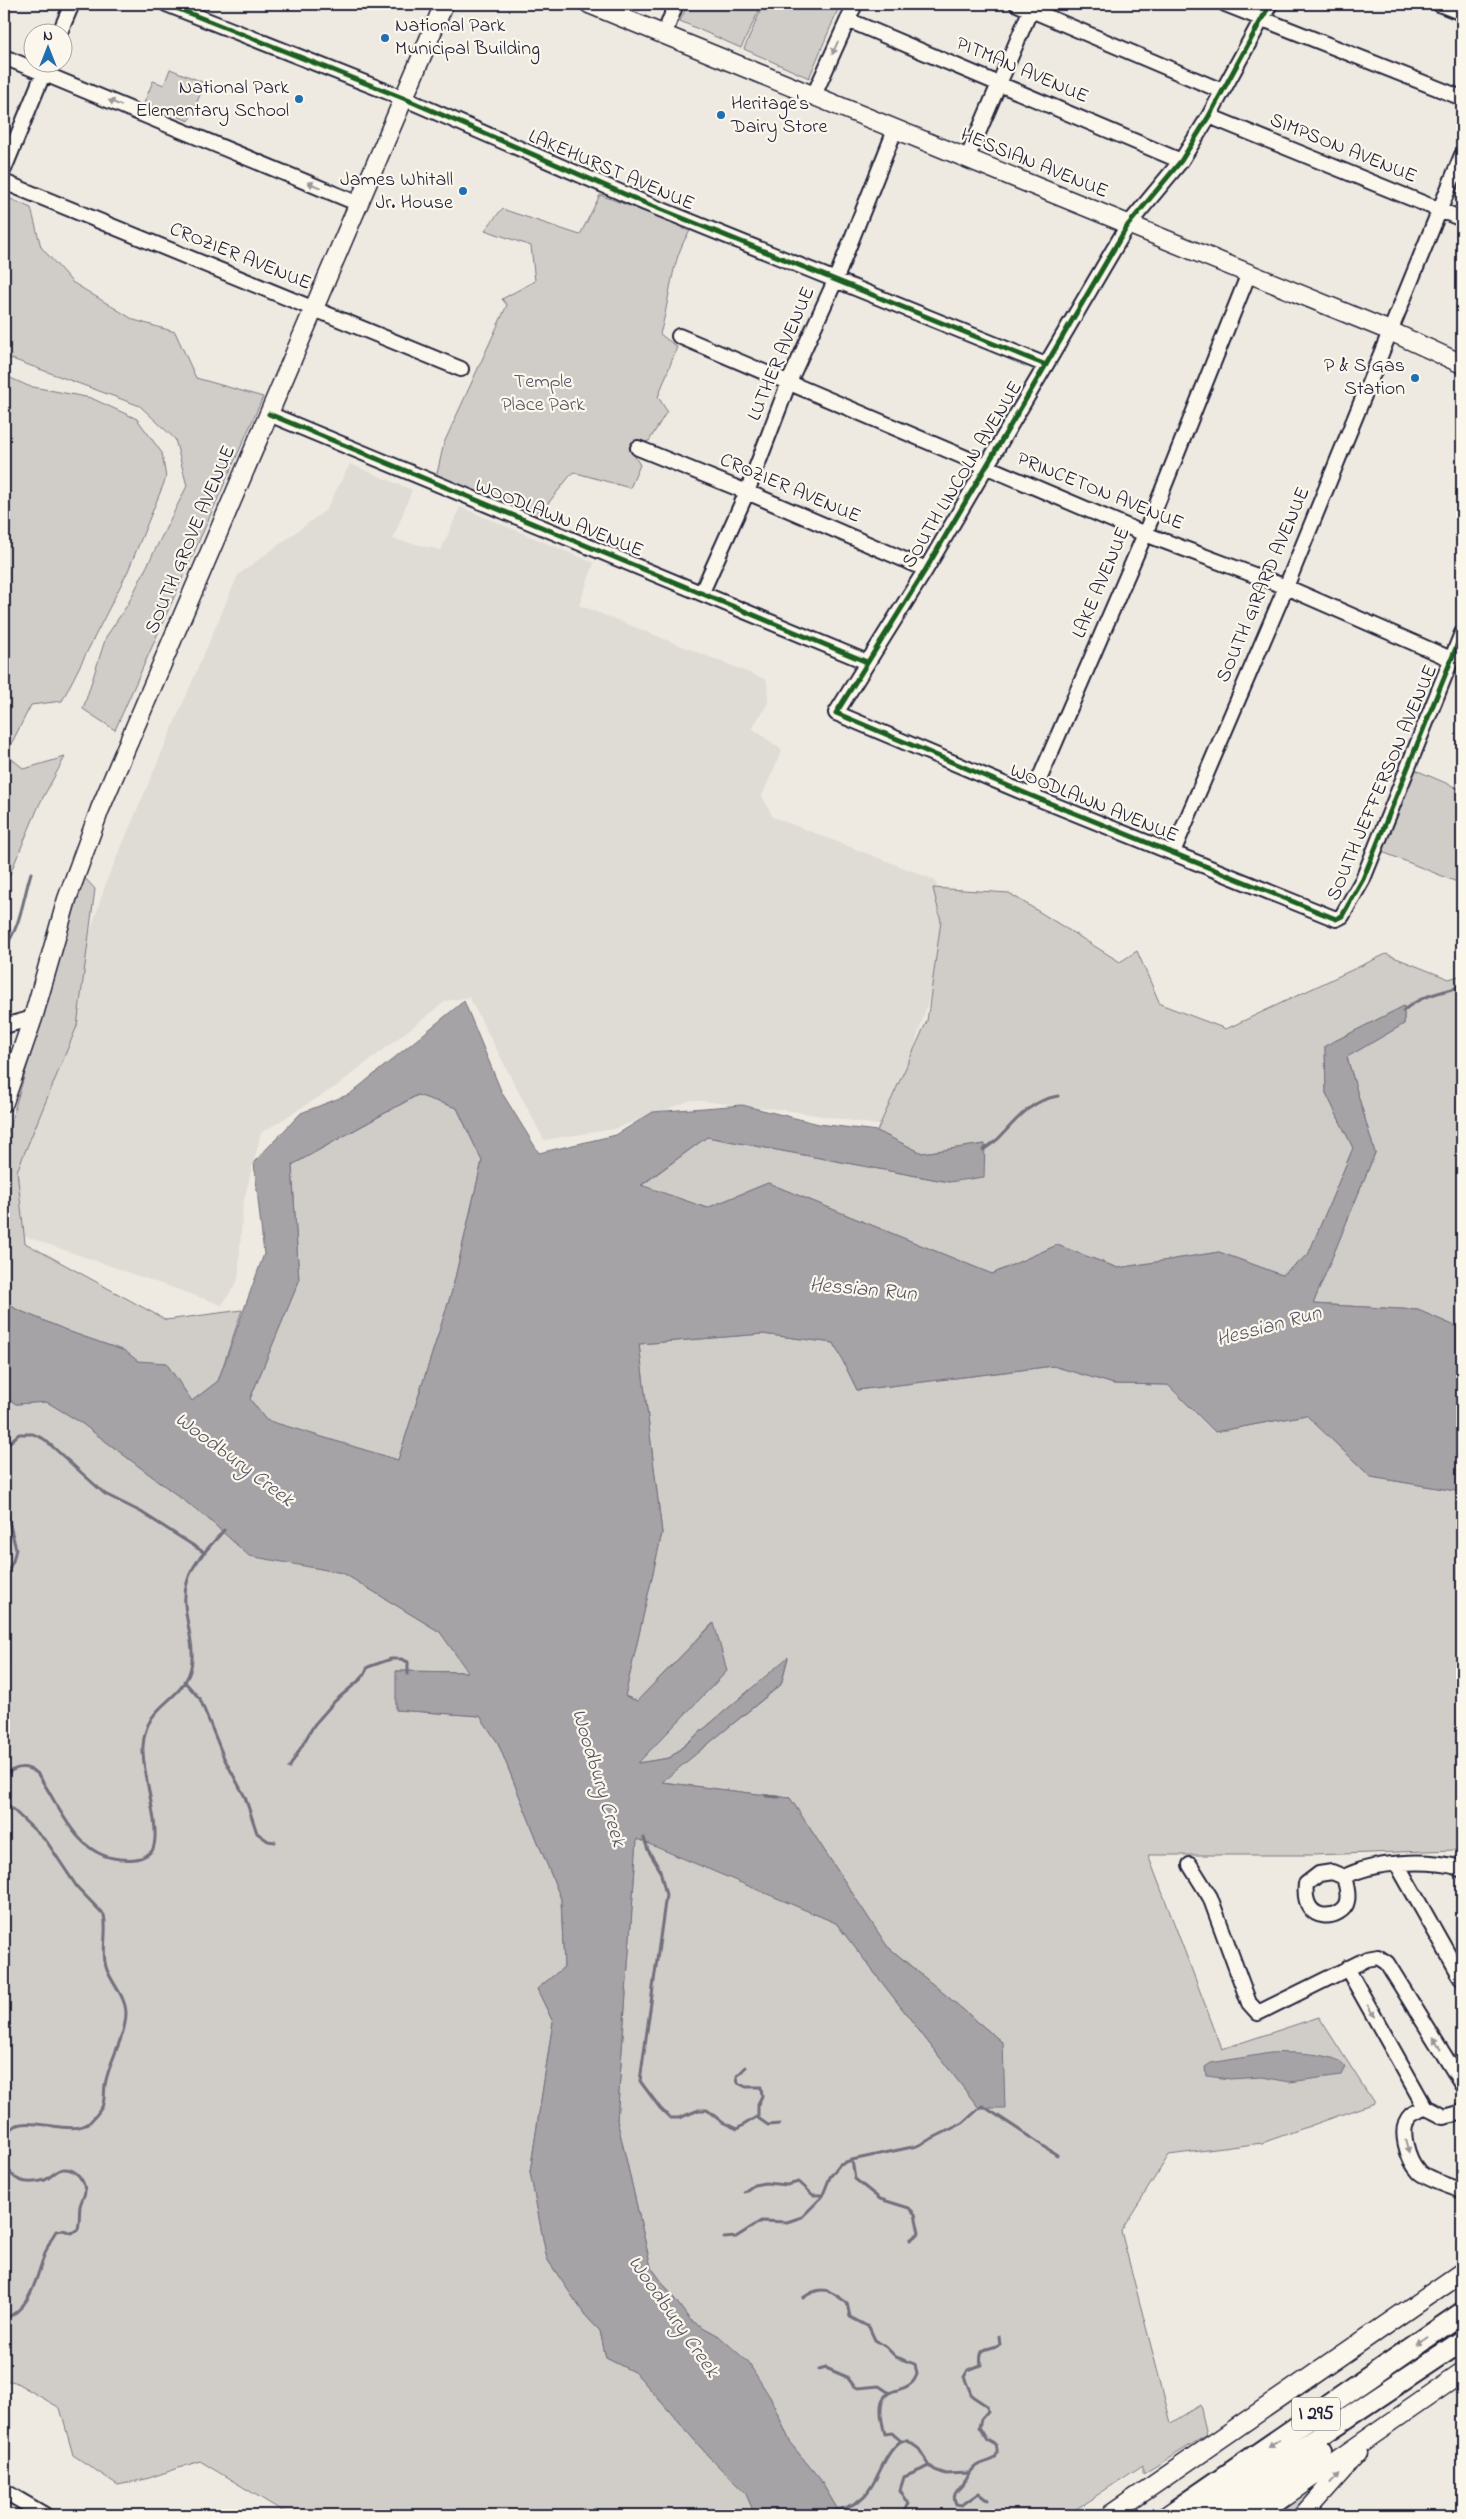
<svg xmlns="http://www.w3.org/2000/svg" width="1466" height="2519" font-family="'Indie Flower',sans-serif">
<rect width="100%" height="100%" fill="#eeeae2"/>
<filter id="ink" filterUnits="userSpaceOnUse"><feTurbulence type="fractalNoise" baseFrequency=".02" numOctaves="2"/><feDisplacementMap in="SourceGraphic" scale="10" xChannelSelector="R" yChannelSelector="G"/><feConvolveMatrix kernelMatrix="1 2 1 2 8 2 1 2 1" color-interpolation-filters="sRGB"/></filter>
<g filter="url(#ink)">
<path fill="#dfdbd5" d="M350 464 412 490 393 539 441 550 460 507 594 563 579 605 767 680 768 703 752 728 782 750 762 796 773 817 935 880 950 929 890 1127 785 1110 692 1100 614 1129 544 1140 469 997 446 1001 335 1087 261 1133 243 1203 238 1280 222 1305 4 1229V1199L107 880 238 575 326 510Z"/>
<path fill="#d0cdc9" stroke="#797882" d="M688 4H762L741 48 680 21Z
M770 4H825L839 7 809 78 744 49 762 7Z
M170 69 205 83 189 121 144 103 153 81 164 85Z
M600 195 684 226 683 229 690 231C671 258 670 301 660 334L677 347 658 397 667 411 649 441 629 447 640 465 630 488 573 472 546 506 542 505 535 519 436 478 444 443 507 305 502 299 535 281 531 246 485 230 502 209 580 235Z
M4 196 31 208 41 247 72 282 134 320 175 332 196 378 263 397 115 730 83 709 106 637 128 604 187 486 175 439 140 406 4 356Z
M4 375 28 386 91 398 137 419 162 453 166 478 128 571 62 701 31 705 6 754 24 769 65 757 40 803 4 888Z
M1404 765 1462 790V884L1375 849Z
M84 877 95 889 77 1026 17 1171 25 1243 166 1320 242 1310 218 1381 192 1401 166 1363 138 1362 125 1351 73 1333 16 1309 4 1301V1144Z
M933 888 1009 893 1120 962 1137 951 1160 1004 1226 1029 1386 954 1449 979 1462 975V1329L1418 1310 1313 1304 1375 1153 1347 1057 1404 1024V1006L1325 1046 1326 1093 1353 1148 1308 1255 1282 1275 1219 1252 1118 1268 1057 1245 992 1274 768 1183 707 1208 641 1186 707 1137 949 1182 985 1144 922 1153 877 1131 927 1021 941 921Z
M418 1095 457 1108 482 1161 452 1291 398 1460 265 1420 250 1399 299 1281 292 1165Z
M762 1334 834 1343 857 1390 1054 1366 1114 1384 1168 1385 1215 1432 1306 1415 1371 1477 1462 1492V1853L1455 1850 1313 1855H1148L1222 2049 1319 2017 1374 2103 1262 2143 1169 2155 1121 2231 1171 2423 1200 2405 1207 2435 1143 2474V2465L1067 2515H841L819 2478 791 2444 770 2397 719 2336 690 2320 651 2267 617 2120 637 1838 836 1923 979 2108 1003 2043 887 1946 790 1798 661 1782 781 1685 788 1658 669 1758 637 1763 727 1671 713 1623 637 1701 625 1696 662 1533 639 1344Z
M4 1396 16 1404 47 1402 80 1422 206 1517 249 1555 343 1573 440 1632 469 1672 397 1671 396 1710 480 1716 498 1743 561 1899 564 1967 537 1989 553 2022 530 2172 547 2259 585 2315 600 2331 606 2358 636 2373 710 2458 746 2494 755 2515H289L200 2461 146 2479 118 2485 73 2455 60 2408 15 2382 4 2380Z
M1335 2468 1296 2515H1268Z"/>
<path fill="#a6a3a7" stroke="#716f7c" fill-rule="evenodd" d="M464 1001 502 1093 539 1153 616 1135 653 1112 742 1105 819 1124 877 1131 922 1153 985 1144 984 1177 949 1182 707 1137 641 1185 707 1208 768 1183 992 1274 1057 1245 1118 1268 1219 1252 1282 1275 1308 1255 1353 1148 1326 1093 1325 1046 1404 1006V1024L1347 1057 1375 1153 1313 1304 1418 1310 1462 1329V1492L1371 1477 1306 1415 1215 1432 1168 1385 1114 1384 1053 1366 857 1390 834 1343 762 1334 639 1344 662 1533 625 1696 637 1701 714 1623 727 1671 638 1763 670 1758 788 1657 781 1684 662 1782 790 1798 887 1946 1003 2043 1005 2108H979L836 1923 637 1839 617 2120 651 2267 690 2320 719 2336 748 2362 770 2397 791 2444 819 2478 841 2515H755L746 2494 710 2458 636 2373 606 2358 600 2331 585 2315 547 2259 530 2172 553 2022 537 1989 564 1967 561 1899 498 1743 480 1716 396 1710V1671L468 1672 440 1632 343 1573 249 1556 206 1517 80 1422 47 1402 16 1404 4 1396V1301L16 1309 73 1333 125 1351 138 1361 166 1363 192 1401 218 1381 264 1254 254 1162 301 1113 350 1094ZM417 1095 457 1108 482 1161 452 1291 398 1460 266 1420 250 1399 299 1281 292 1165Z
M1270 2053C1285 2052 1340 2052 1345 2067L1341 2075 1290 2082 1262 2077 1230 2079 1206 2076 1205 2067 1211 2063Z"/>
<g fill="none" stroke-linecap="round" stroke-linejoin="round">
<path stroke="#716f7c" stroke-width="3" d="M4 948C21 927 23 898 31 873
M1403 1011C1421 995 1440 993 1462 986
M983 1150C988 1146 994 1143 999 1138 1016 1120 1031 1100 1058 1096
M4 1447 19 1434H33L44 1439 105 1494 141 1512 205 1553
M4 1501 16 1549 13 1561 4 1578
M4 1644 8 1656
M184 1681 200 1699 224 1758 245 1797 257 1833 268 1841 275 1842
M289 1768 314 1725 335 1701 362 1678 368 1667 391 1659H401L408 1662V1674
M4 1775C16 1767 24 1764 37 1773 60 1805 75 1856 120 1859 133 1860 142 1860 152 1851 163 1830 141 1774 143 1746 146 1704 177 1704 189 1674 200 1645 178 1612 187 1583 192 1562 211 1546 224 1530
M766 1796 779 1797
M4 1801 47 1842 77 1887 104 1915C108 1932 101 1950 106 1967 111 1983 125 1995 126 2012 126 2037 109 2060 105 2085 104 2092 105 2100 102 2107 99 2112 94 2118 90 2122 69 2141 12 2104 6 2140 1 2169 13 2189 45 2180 52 2177 56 2169 64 2169 76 2168 85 2181 85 2192 84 2197 81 2201 80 2206 79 2214 80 2221 78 2229L72 2233 63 2230 56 2231C36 2259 40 2305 4 2319
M644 1838 648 1850 660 1870 666 1895 640 2081 660 2108 670 2118H679L699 2110H707L722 2122 737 2129 758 2116
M746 2067 737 2076 738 2083 746 2087H761L762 2096 758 2104V2118L768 2125 780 2124
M983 2106 1057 2155
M852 2160 855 2179 880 2199 909 2208 915 2214 919 2233 910 2240
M744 2192 754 2185 765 2183 787 2185 799 2182 813 2195H823
M724 2238 736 2237 761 2221 787 2222 802 2217 822 2197 830 2177 840 2164 852 2160 917 2146 963 2123 982 2106
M803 2298C822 2284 830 2290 847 2303L850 2317 869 2327 875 2340 886 2347 896 2357 915 2364 917 2374C908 2403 868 2373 885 2434L892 2433 901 2441H908L919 2449 930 2466 935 2470 946 2474 969 2473
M819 2370 826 2368 847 2377 854 2386 858 2388 879 2386 888 2392
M988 2500 979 2493 962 2505 956 2504C950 2492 961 2489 966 2480 969 2475 970 2471 975 2467 984 2459 1002 2464 996 2445L987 2440 979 2427 981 2419 988 2411 987 2406 972 2396 964 2377 968 2370 981 2365C978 2344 988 2352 1000 2344L999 2336
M836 2510C881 2502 874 2461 901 2441
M901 2515 909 2504 900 2490 904 2477 930 2466"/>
<g stroke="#22223b" stroke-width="18">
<path id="minor" d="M166 4 403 98 645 203 1046 365
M1017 4 1222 91
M1225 4 1462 98
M1270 4 1209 116 1181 161 1128 225 926 569 836 713 1032 796 1336 919 1342 916 1363 879 1462 633
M1439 4 1462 13
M848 20 1181 161
M60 32 72 4
M664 35 676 4
M4 57 359 204
M814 95 855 4
M1209 116 1462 219
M967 159 1033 4
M4 169 48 62
M4 182 461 369
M679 336 1145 534 1286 587 1451 659
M269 414 867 662
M638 448 747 492 926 569
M702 592 747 492 789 382 835 281 895 130
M1032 796 1145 534 1249 273
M1173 852 1286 587 1462 155
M4 1026 33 1018
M1397 1864 1462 1979
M1190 1865 1210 1897 1249 2003 1258 2013 1367 1959 1378 1957 1387 1963 1462 2084
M1332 1872 1344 1877C1346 1885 1349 1893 1347 1901 1344 1919 1301 1927 1306 1884L1319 1874Z
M1344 1877C1375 1861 1428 1859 1461 1868L1462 1870
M1347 1968 1425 2107 1444 2117 1462 2112
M1425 2107C1421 2110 1415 2112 1411 2115 1397 2128 1408 2160 1419 2172 1426 2179 1452 2187 1462 2191
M4 2491 45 2515"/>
</g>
<g stroke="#22223b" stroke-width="21">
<path id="major" d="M589 4 1390 331 1462 364
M4 1102 33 1018 67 899 100 809 444 4
M1110 2515 1462 2272
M1258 2515 1462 2373
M1303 2515 1358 2453"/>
</g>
<g stroke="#22223b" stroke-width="24">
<path id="highway" d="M1169 2515 1462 2313
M1201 2515 1462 2341
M1233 2515 1321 2451"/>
</g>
<use href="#minor" stroke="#fbf7ec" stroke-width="14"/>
<use href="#major" stroke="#fbf7ec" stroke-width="18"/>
<use href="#highway" stroke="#fbf7ec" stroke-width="20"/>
<g stroke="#fbf7ec" stroke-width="8">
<path id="cycleway" d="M166 4 403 98 645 203 1046 365
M1270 4 1209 116 1181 161 1128 225 926 569 836 713 1032 796 1336 919 1342 916 1363 879 1462 633
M269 414 867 662"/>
</g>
<use href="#cycleway" stroke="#1b5e20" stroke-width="5"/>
</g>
<defs><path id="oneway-solid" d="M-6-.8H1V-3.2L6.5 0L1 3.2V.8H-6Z" transform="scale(1.25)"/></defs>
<g fill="#99979c">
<use href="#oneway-solid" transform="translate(835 48) rotate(114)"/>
<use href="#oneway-solid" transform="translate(115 103) rotate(-157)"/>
<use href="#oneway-solid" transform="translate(314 185) rotate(-157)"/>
<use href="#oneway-solid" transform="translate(1371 2011) rotate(61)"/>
<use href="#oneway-solid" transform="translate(1437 2043) rotate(-122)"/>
<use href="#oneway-solid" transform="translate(1407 2146) rotate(75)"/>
<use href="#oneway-solid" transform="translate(1423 2341) rotate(145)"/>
<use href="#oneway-solid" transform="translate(1274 2443) rotate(146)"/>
<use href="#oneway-solid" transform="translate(1335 2478) rotate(-47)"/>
</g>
</g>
<g fill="#1f6fb2" stroke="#fbf7ec" stroke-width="2">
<circle cx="385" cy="38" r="5"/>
<circle cx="299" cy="99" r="5"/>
<circle cx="721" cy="115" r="5"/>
<circle cx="463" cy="191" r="5"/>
<circle cx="1415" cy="378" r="5"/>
</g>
<g text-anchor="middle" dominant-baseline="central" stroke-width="4.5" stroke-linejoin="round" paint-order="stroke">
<rect fill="#fbf7ec" stroke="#636270" stroke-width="1" x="1292" y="2397.5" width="48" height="33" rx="4"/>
<g font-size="19" font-weight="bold" fill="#22223b">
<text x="1316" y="2414">I 295</text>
</g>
<g font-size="20" fill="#22223b" stroke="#fbf7ec" text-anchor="end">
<text x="395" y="26" text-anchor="start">National Park<tspan x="395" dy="23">Municipal Building</tspan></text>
<text x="289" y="88">National Park<tspan x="289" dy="23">Elementary School</tspan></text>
<text x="731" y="104" text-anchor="start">Heritage's<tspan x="731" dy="23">Dairy Store</tspan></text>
<text x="453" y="180">James Whitall<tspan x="453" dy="23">Jr. House</tspan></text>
<text x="1405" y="366">P &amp; S Gas<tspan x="1405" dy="23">Station</tspan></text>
</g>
<g font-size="20" fill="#22223b" stroke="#fbf7ec">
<text transform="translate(1022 71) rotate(23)">PITMAN AVENUE</text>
<text transform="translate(1343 149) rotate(22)">SIMPSON AVENUE</text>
<text transform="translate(1034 164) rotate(22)">HESSIAN AVENUE</text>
<text transform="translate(611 171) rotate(23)">LAKEHURST AVENUE</text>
<text transform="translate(240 257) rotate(22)">CROZIER AVENUE</text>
<text transform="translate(782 354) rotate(-67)">LUTHER AVENUE</text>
<text transform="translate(963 475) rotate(-59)">SOUTH LINCOLN AVENUE</text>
<text transform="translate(790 489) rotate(23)">CROZIER AVENUE</text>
<text transform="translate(1100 492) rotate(22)">PRINCETON AVENUE</text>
<text transform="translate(559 519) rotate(22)">WOODLAWN AVENUE</text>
<text transform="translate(191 540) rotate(-67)">SOUTH GROVE AVENUE</text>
<text transform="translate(1102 583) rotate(-67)">LAKE AVENUE</text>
<text transform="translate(1264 585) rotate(-67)">SOUTH GIRARD AVENUE</text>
<text transform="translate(1383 783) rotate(-67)">SOUTH JEFFERSON AVENUE</text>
<text transform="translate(1094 804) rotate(22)">WOODLAWN AVENUE</text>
</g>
<g font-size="20" fill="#565566" stroke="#fbf7ec">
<text x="543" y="382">Temple<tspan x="543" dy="23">Place Park</tspan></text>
</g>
<g font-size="21" font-style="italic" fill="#575666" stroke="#fbf7ec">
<text transform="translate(863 1290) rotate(5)">Hessian Run</text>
<text transform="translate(1269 1327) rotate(-15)">Hessian Run</text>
<text transform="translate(234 1460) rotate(37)">Woodbury Creek</text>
<text transform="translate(598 1778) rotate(73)">Woodbury Creek</text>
<text transform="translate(673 2317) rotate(55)">Woodbury Creek</text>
</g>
</g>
<rect width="1466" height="2519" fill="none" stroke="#fbf7ec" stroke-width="20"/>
<rect x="10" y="10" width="1446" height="2499" fill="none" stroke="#22223b" stroke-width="2" filter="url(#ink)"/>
<g transform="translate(48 48)"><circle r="24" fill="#fbf7ec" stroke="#a4a2a5"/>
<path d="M0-4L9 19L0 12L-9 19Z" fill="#1f6fb2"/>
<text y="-8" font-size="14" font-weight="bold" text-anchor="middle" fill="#22223b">N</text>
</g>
</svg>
